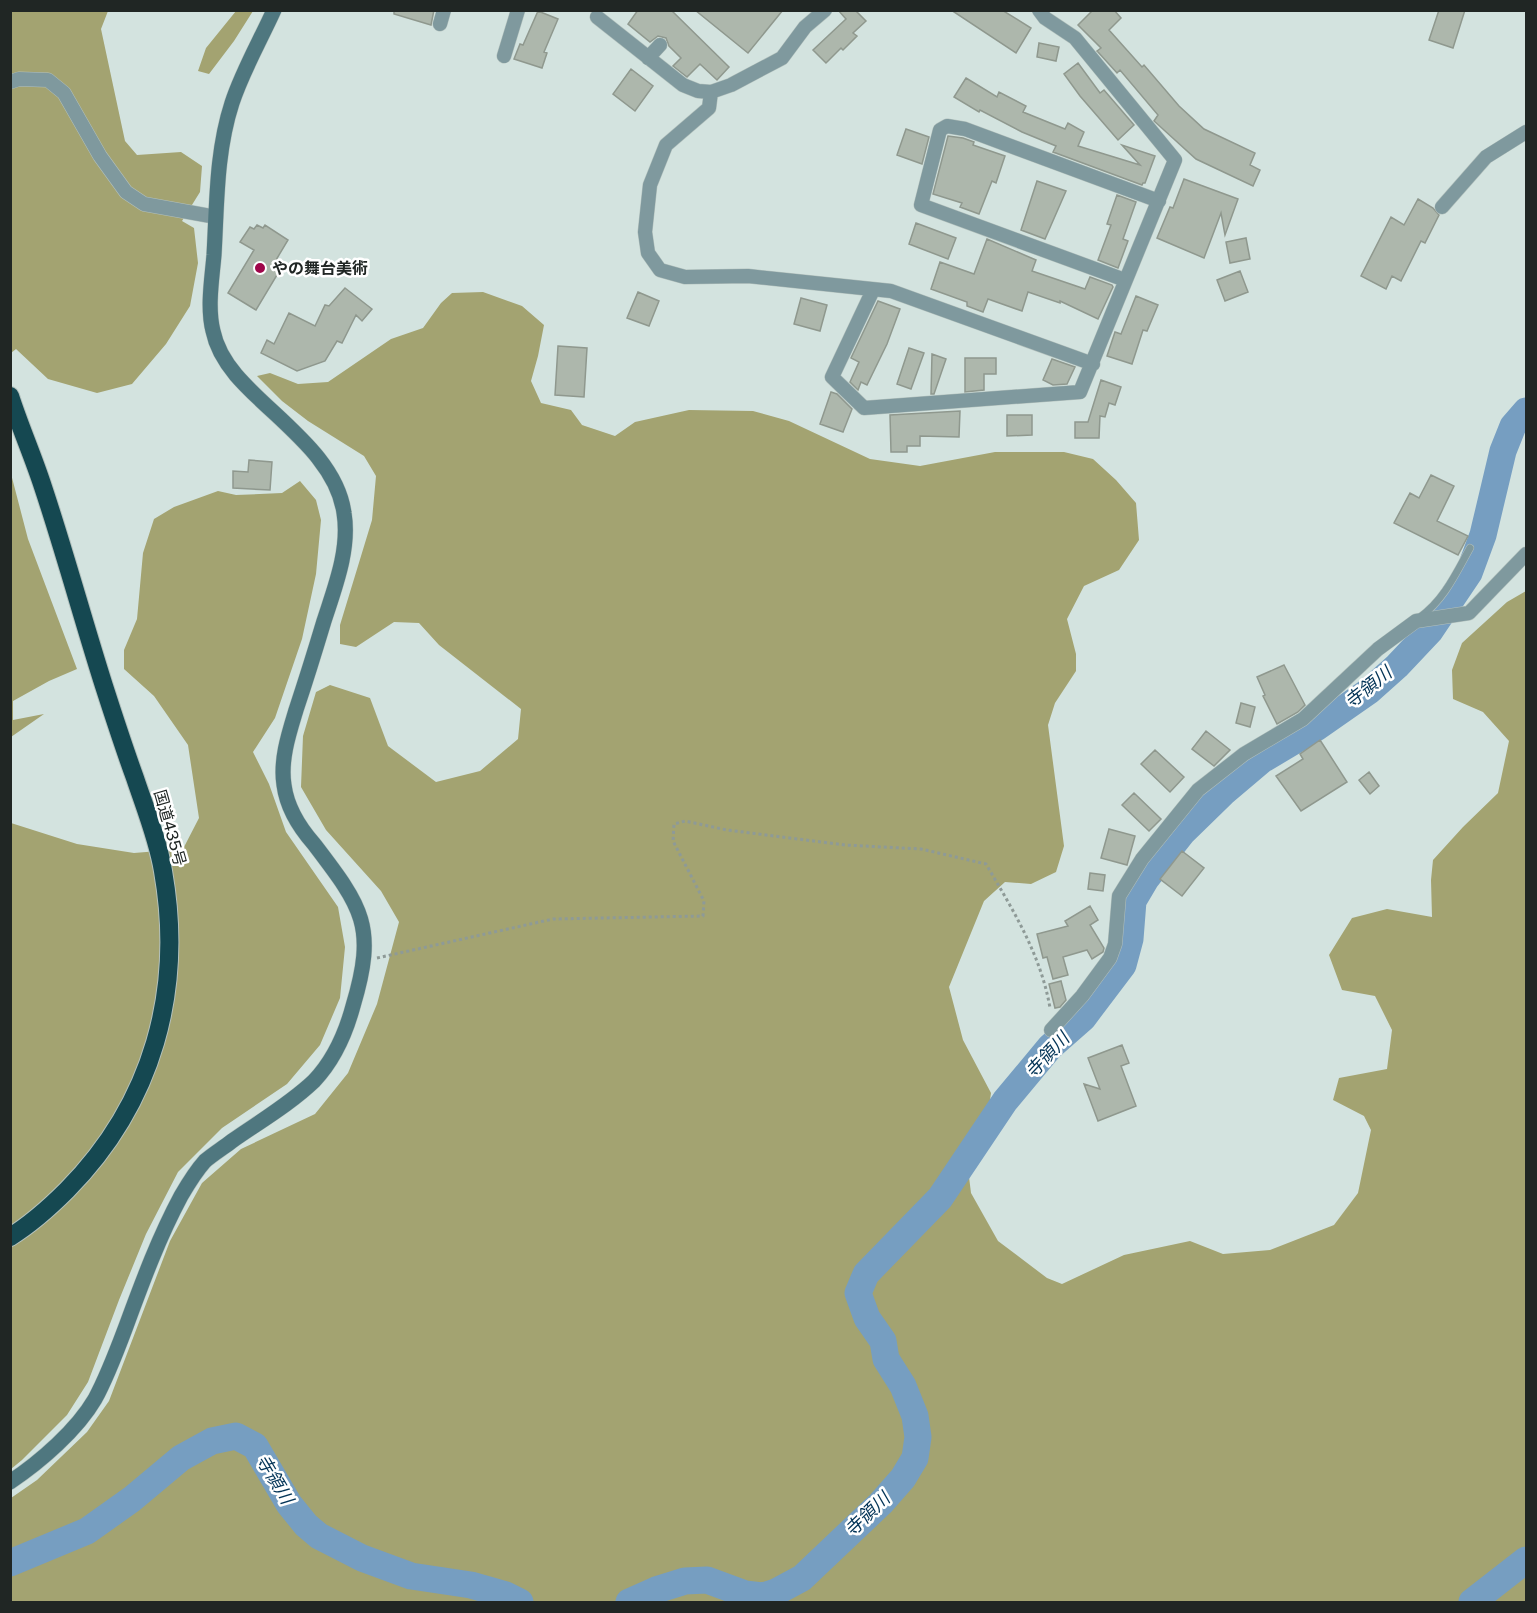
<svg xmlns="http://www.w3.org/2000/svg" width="1537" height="1613" font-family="'Public Sans','Noto Sans JP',sans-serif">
<rect width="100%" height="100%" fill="#d3e3df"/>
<path fill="#a3a371" d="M11 11H108L101 29 125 141 137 155 181 152 202 166 200 192 182 221 194 228 198 263 190 306 166 344 132 384 97 393 48 379 16 349 11 353Z
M236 11H253L234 41 209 74 198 71 206 48Z
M483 292 522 306 544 325 538 356 531 381 541 403 571 410 582 425 615 436 635 422 689 410 753 411 789 421 870 459 920 466 995 452H1064L1093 459 1116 480 1136 503 1139 540 1119 570 1084 586 1067 619 1076 654V671L1055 703 1048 725 1064 846 1056 872 1031 884 1005 882 984 901 949 987 963 1040 991 1093 988 1115 966 1153 971 1193 998 1241 1047 1278 1062 1284 1124 1255 1190 1241 1223 1254 1270 1250 1334 1225 1358 1193 1371 1130 1364 1116 1333 1100 1339 1078 1387 1069 1392 1030 1375 996 1342 990 1329 955 1352 918 1387 909 1432 917 1431 880 1433 860 1463 827 1498 793 1509 741 1483 712 1453 699 1452 670 1462 643 1507 602 1526 591V1602H11V1498L37 1480 87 1432 109 1401 170 1241 202 1183 241 1149 315 1114 348 1073 377 1004 399 922 381 891 326 830 301 787 303 736 316 692 330 685 370 698 388 746 436 782 480 771 518 739 521 709 439 645 419 623 394 622 356 647 340 644V625L372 520 376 476 364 456 308 421 282 401 257 376 270 373 298 384 328 382 391 339 423 328 441 303 452 293Z
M10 470 28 539 77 669 49 681 13 701V720L44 714 11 737Z
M300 481 316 500 321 520 316 574 302 639 275 718 253 752 269 784 286 832 338 907 345 947 340 998 320 1045 287 1084 222 1128 178 1172 146 1234 119 1300 88 1382 67 1415 22 1460 11 1469V823L77 844 134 853 183 849 199 818 188 745 154 696 124 669V650L137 619 143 553 154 519 174 507 218 491 236 495 282 493Z"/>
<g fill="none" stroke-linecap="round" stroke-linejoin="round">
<path stroke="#769ec1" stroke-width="27" d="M10 1563 87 1531 132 1499 181 1458 212 1441 236 1436 255 1446 289 1504 306 1525 319 1536 362 1558 411 1576 471 1585 506 1595 520 1602
M629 1602 656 1590 685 1581 707 1580 745 1594 763 1596 776 1592 802 1578 881 1503 903 1478 915 1458 918 1437 915 1416 903 1386 886 1359 883 1341 867 1318 858 1293 866 1274 940 1198 1005 1101 1050 1047 1083 1018 1123 965 1130 939 1133 901 1146 879 1183 832 1223 793 1262 760 1316 728 1369 691 1397 666 1430 631 1469 573 1483 535 1503 451 1513 426 1526 411
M1472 1602 1526 1560"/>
</g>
<path fill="#adb7ac" stroke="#8f988e" stroke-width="1.5" d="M394 10H434L431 25 394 14Z
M638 10H671L729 67 717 80 700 64 687 77 673 66 681 58 669 46 666 38 658 36 650 42 628 24Z
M695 10H783L748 53Z
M838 10H855L866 21 853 33 857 36 843 50 841 48 826 63 813 50 846 19Z
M951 10H1002L1031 28 1016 53Z
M1093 10H1114L1121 18 1109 30 1142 67 1144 65 1179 106 1204 129 1255 153 1250 165 1260 170 1253 186 1196 159 1154 121 1158 115 1120 70 1117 73 1098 52 1097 51 1101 48 1078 25Z
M1439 10H1465L1453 48 1429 40Z
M538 11 558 19 544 52 547 53 542 68 514 59 520 44 523 45Z
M1039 43 1059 47 1056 61 1037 57Z
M1078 63 1100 93 1104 90 1134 125 1118 140 1080 96 1064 74Z
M631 69 653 86 635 111 613 94Z
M966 78 997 97 999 92 1026 106 1023 112 1065 129 1068 123 1084 132 1078 146 1140 165 1122 145 1155 156 1145 183H1143L1142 185 1053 152 1056 146 1022 132 980 110 979 112 954 97Z
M906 129 929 137 922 164 897 155Z
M948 136 963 138 974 142 973 145 1005 156 996 183 992 181 979 214 960 207 962 203 933 194Z
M1184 179 1238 199 1225 235 1221 213 1204 258 1157 238 1170 207 1173 208Z
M1037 181 1066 191 1045 239 1021 230Z
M1117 195 1136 202 1123 239 1128 241 1118 268 1098 260 1111 225 1107 224Z
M1418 199 1433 208 1439 215 1425 243 1421 241 1401 281 1392 276 1386 289 1361 276 1391 217 1404 225Z
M916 223 956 238 948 259 909 244Z
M257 225 263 228 265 225 288 240 273 265 280 270 256 310 228 293 254 250 240 242 250 227 254 229Z
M1246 238 1250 259 1230 263 1226 242Z
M987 239 1036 260 1032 271 1085 289 1090 277 1112 285 1113 287 1098 319 1060 301V303L1028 292 1022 311 988 299 983 312 967 306V302L931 289 940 262 974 274Z
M1240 271 1248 292 1225 301 1217 280Z
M345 288 372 309 362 321 356 315 342 343 337 341 325 361 297 371 261 353 267 340 274 344 289 313 315 326 325 305 329 306Z
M638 292 659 301 649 326 627 318Z
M1136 296 1158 305 1147 331 1143 330 1132 364 1107 356 1115 332 1121 334Z
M801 298 827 305 820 331 794 324Z
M878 301 900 309 887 344 867 385 861 382 858 390 850 382 859 362 851 358Z
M558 346 587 348 584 397 555 395Z
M909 348 924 353 911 389 897 384Z
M932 354 946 359 934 394H931Z
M965 358H996V374H984V390L965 392Z
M1052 359 1075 367 1067 384 1053 385 1043 380Z
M1101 380 1121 387 1115 405 1109 403 1105 417 1100 416 1099 438H1075V422H1088Z
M831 392 837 394 852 409 843 432 820 424Z
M960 411 959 437 920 436V446H907V452H891L890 415Z
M1007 415H1032V435L1007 436Z
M249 460 272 462 270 490 233 488V471L248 472Z
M1431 475 1454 486 1437 521 1468 536 1458 555 1394 523 1410 493 1419 498Z
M1284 665 1305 705 1298 712 1277 724 1263 696 1265 695 1257 677Z
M1241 703 1255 707 1250 727 1236 723Z
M1206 731 1230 750 1214 766 1192 749Z
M1320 740 1347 782 1301 811 1276 776 1303 759 1300 754Z
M1155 750 1184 777 1170 792 1141 764Z
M1369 772 1379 786 1370 794 1359 780Z
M1134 793 1161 819 1149 831 1122 805Z
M1109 829 1135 836 1127 865 1101 858Z
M1182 851 1204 868 1182 896 1160 879Z
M1090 873 1105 875 1103 891 1088 889Z
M1090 906 1098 920 1090 925 1104 948 1103 952 1092 959 1087 950 1063 957 1068 975 1053 979 1047 957 1043 958 1037 934 1068 926 1065 921Z
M1061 981 1066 1000 1060 1007 1055 1008 1049 984Z
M1122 1045 1129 1063 1121 1066 1136 1106 1098 1121 1084 1084 1100 1089 1088 1058Z"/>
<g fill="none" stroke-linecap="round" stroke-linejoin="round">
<g stroke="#b3c1bd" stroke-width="8">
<path id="lane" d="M1420 617C1444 600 1456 573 1470 548"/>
</g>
<g stroke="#b3c1bd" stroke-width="15">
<path id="street" d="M825 10 805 27 782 58 731 85 711 92 709 108 666 145 650 185 645 232 648 253 660 270 685 277 748 276 891 291 1093 364
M597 17 683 85 698 91 711 92
M440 24 444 10
M504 56 518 10
M648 58 660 45
M10 82 19 79 48 80 64 93 100 156 126 192 144 204 216 217
M1442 207 1486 157 1526 132
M1125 280 921 205 940 130 947 126 965 129 1159 201
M873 290 832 377 864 408 1080 392 1175 160 1075 38 1045 18 1039 10
M1051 1030 1082 996 1110 958 1115 944 1119 896 1142 859 1198 790 1244 754 1303 719 1378 649 1416 621 1469 613 1526 554"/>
</g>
<g stroke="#b3c1bd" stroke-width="16">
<path id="secondary" d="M10 1482C40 1462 77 1430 95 1399 107 1377 116 1353 125 1329 142 1283 158 1239 181 1196 188 1184 195 1172 205 1161 213 1154 223 1148 232 1141 259 1122 290 1104 314 1081 333 1061 346 1032 353 1006 377 926 362 907 314 844 299 827 287 808 284 785 280 760 289 733 296 710 306 680 315 651 324 621 335 587 350 549 344 513 336 455 272 417 236 375 226 363 216 346 213 331 207 307 212 279 214 255 217 204 216 152 232 103 242 72 260 41 274 10"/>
</g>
<g stroke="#b3c1bd" stroke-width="20">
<path id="highway" d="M10 396C20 427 33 456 43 487 65 553 83 620 104 686 114 717 124 748 135 778 145 808 158 840 163 871 184 990 153 1103 67 1190 50 1207 31 1224 10 1237"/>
</g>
<path stroke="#8e9a97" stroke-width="3" stroke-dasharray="3 3" stroke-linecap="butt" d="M377 958 553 919 703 916 704 901 673 841 674 824 685 821 727 830 845 845 921 849 986 864C1013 910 1041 955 1050 1008"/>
<use href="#lane" stroke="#7f999e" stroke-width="7"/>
<use href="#street" stroke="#7f999e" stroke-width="14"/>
<use href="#secondary" stroke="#4f777f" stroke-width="15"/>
<use href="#highway" stroke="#154851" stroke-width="18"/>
</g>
<circle fill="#9f054a" stroke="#fff" stroke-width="2" cx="260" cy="268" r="6"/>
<g text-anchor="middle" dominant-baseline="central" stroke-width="5" stroke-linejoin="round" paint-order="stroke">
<g font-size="16" font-weight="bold" fill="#202624" stroke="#fff" text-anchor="start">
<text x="272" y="268">やの舞台美術</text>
</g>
<g font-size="16" fill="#202624" stroke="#fff">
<text transform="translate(170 828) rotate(74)">国道435号</text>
</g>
<g font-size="18" font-style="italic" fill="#023356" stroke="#fff">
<text transform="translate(1368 687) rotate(-39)">寺領川</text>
<text transform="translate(1047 1055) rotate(-47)">寺領川</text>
<text transform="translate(275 1479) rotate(59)">寺領川</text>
<text transform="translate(867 1514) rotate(-44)">寺領川</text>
</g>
</g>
<rect width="1537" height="1613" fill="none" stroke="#202624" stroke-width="24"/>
</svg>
